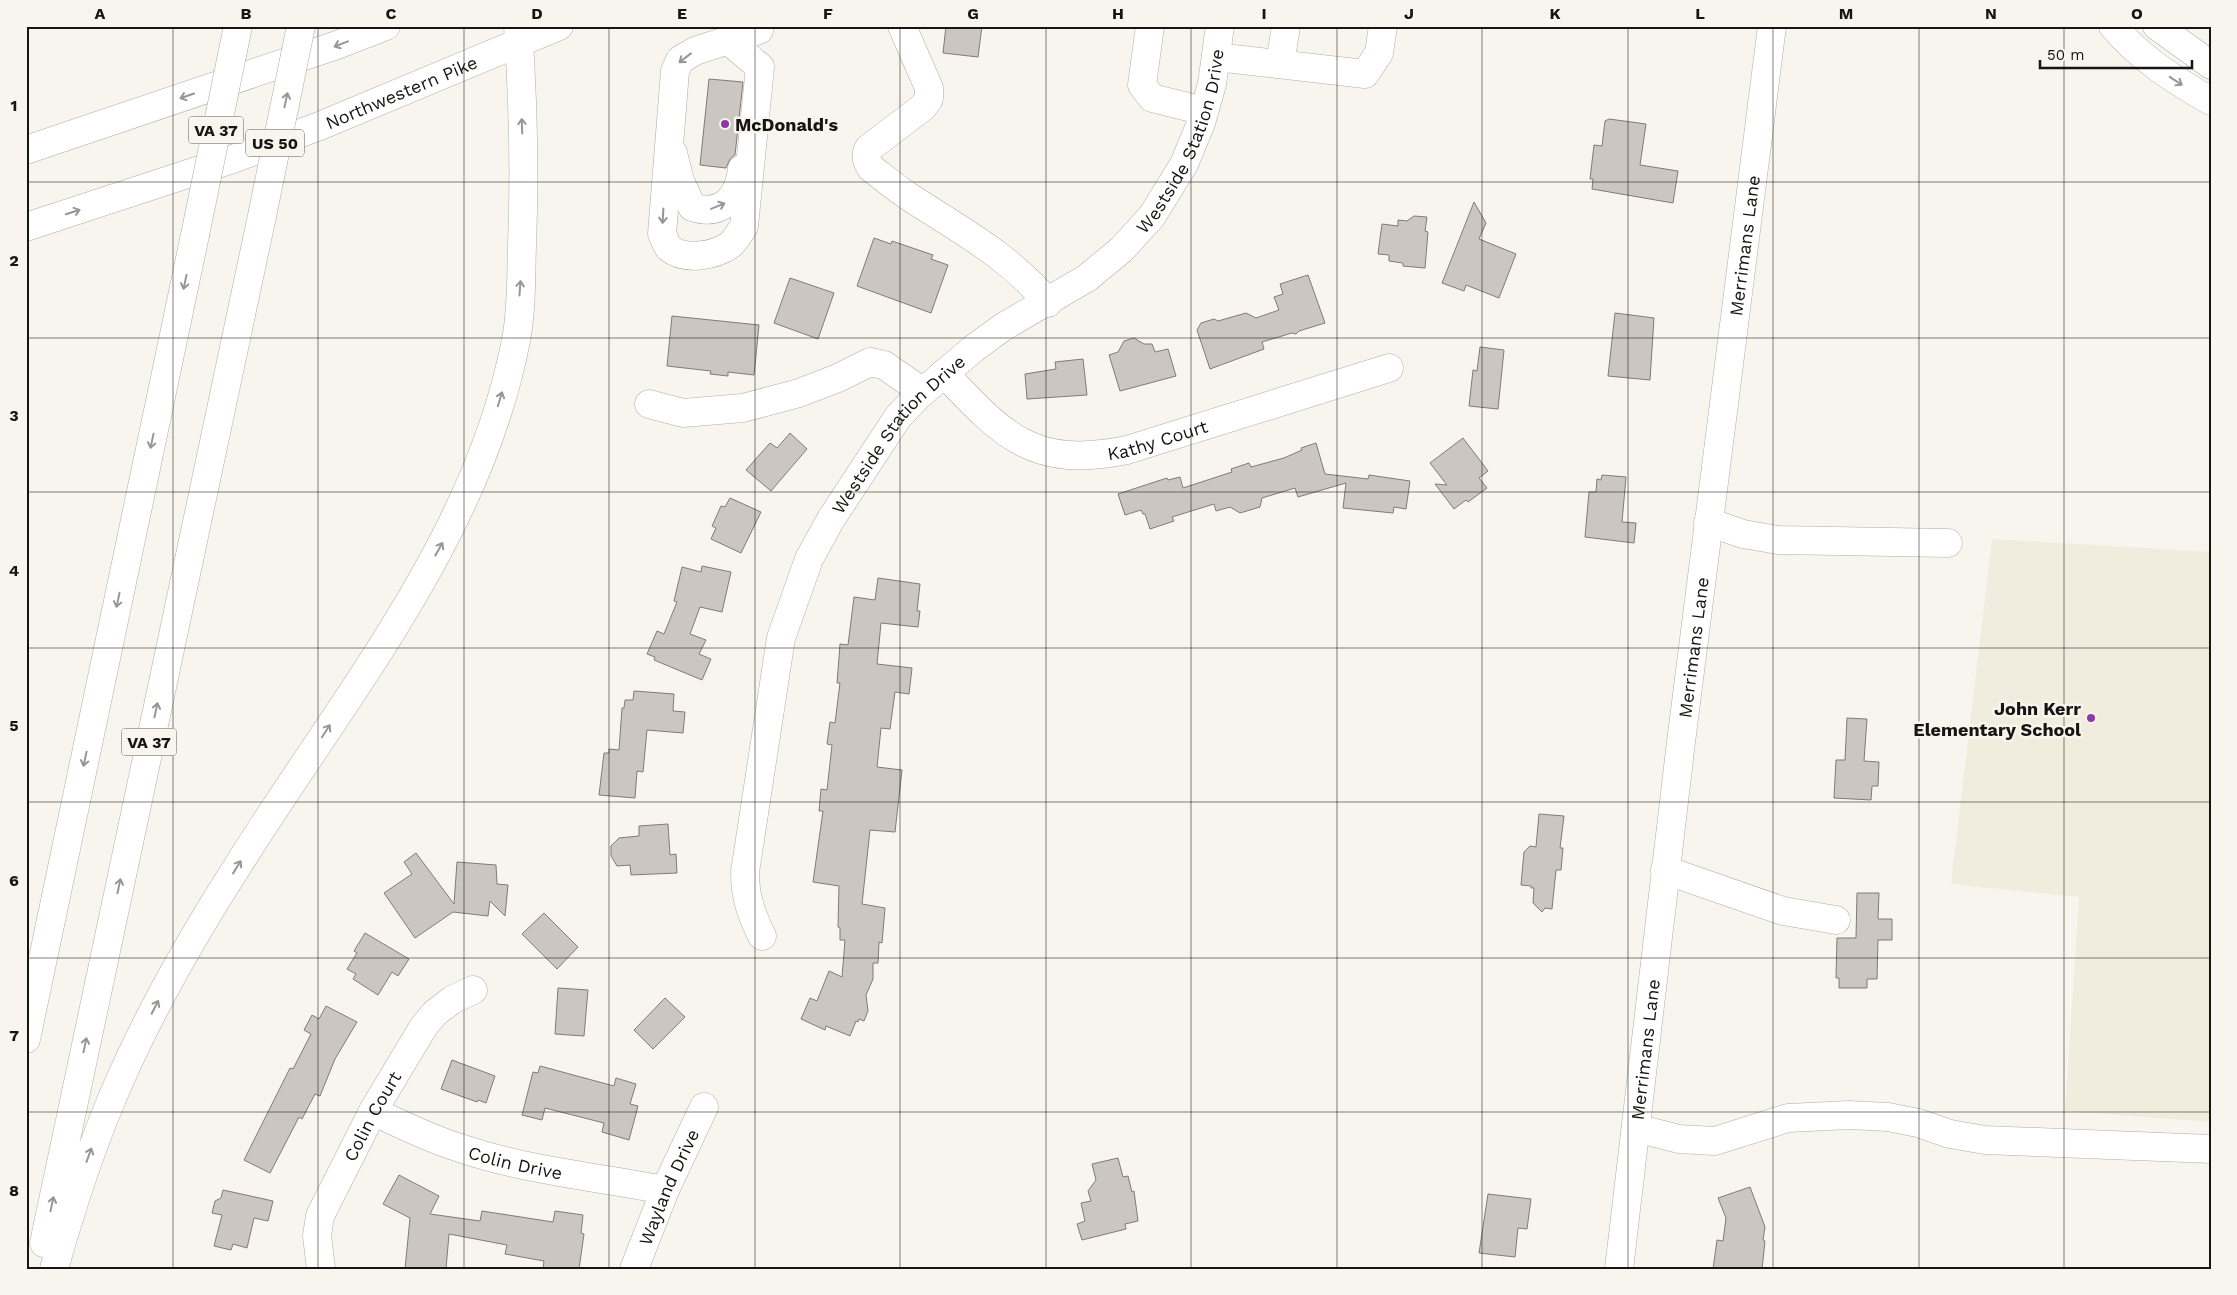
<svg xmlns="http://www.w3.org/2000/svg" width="2237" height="1295" font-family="'Work Sans',sans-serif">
<rect width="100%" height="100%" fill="#f7f5ee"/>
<path fill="#f1edde" d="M1992 539 2211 552V1122L2065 1111 2079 897 1951 884Z"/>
<path fill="#ccc6c0" stroke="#807b75" d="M946 26H982L978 57 943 53Z
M709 79 743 82 735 155 730 159 726 168 700 165Z
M1609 119 1646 124 1640 165 1678 171 1673 203 1592 189 1593 179H1590L1594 145 1602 146 1605 121Z
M1474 202 1486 223 1479 239 1516 254 1499 298 1466 285 1464 291 1442 283Z
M1414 216 1427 217 1425 231 1428 232 1425 268 1403 266V263L1389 261V255L1378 254 1382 224 1398 226V220L1407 221Z
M874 238 891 244 892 241 933 255 931 259 948 265 931 313 857 286Z
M1308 275 1325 323 1299 331 1296 334 1292 333 1262 342 1264 349 1210 369 1197 330 1201 323 1214 319 1218 321 1246 313 1256 318 1279 310 1274 297 1283 294 1280 284Z
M790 278 834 293 818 339 774 323Z
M1615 313 1654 318 1650 380 1608 376Z
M672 316 759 325 754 375 728 372V376L710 374 711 371 667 366Z
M1134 338 1144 344H1152L1155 352 1168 349 1176 376 1120 391 1109 355 1118 352 1124 341Z
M1480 347 1504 350 1498 409 1469 406 1473 370 1477 371Z
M1083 359 1087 395 1027 399 1025 374 1056 369 1055 362Z
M790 433 807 449 771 491 746 470 770 443 777 448Z
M1463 438 1488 471 1479 478 1487 488 1468 502 1466 500 1454 509 1435 484 1447 485 1430 463Z
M1316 443 1325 474 1368 479 1369 475 1410 481 1406 509 1394 507 1393 513 1343 508 1346 483 1298 497 1295 488 1262 498 1260 507 1240 513 1230 507 1216 511 1214 504 1172 517 1174 521 1150 529 1145 514H1143L1141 510 1125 515 1118 494 1167 478 1168 480 1180 477 1183 488 1232 472 1231 469 1249 463 1251 467 1284 458 1302 450 1301 448Z
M1602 475 1626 477 1622 522 1636 523 1634 543 1585 537 1589 492H1596L1597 479 1601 480Z
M730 498 761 512 741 553 711 539 716 528 712 526 721 506 725 507Z
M702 566 731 572 722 612 700 607 690 634 706 640 699 654 711 659 702 680 654 660 655 657 647 654 657 631 664 634 677 602 674 601 682 567 701 572Z
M878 578 920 584 917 611H920L918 627 881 623 877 664 912 668 909 694 895 692 890 729 881 728 877 767 902 770 895 832 870 830 862 904 885 908 882 943 879 942 878 963H873V979L866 995 868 1011 864 1021 859 1019 858 1022 856 1021 850 1036 826 1026 825 1030 801 1019 810 998 817 1001 829 971 842 977 845 940H840V928L838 927 839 886 813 882 823 811H819L821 789 827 790 832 745 827 744 830 722 835 723 840 683H837L840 644 848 645 854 597 875 600Z
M634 691 674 694 673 711 685 712 683 733 647 730 643 772 637 771 635 798 599 795 604 753H609V749L619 750 622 708H624L625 700H633Z
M1847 718 1867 719 1864 761 1879 762 1878 786H1872L1871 800 1834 798 1836 760H1845Z
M1539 814 1564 816 1560 848H1563L1561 870H1556L1552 909 1545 908 1542 912 1533 903 1534 888H1531V886L1521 885 1524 852 1530 846 1536 847Z
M668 824 670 855 676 854 677 873 631 875 630 865 617 866 611 856V846L619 838 639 836V826Z
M416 853 454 904 457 862 496 865 497 884 508 885 505 916 490 901 488 916 453 912 415 938 384 893 412 874 404 862Z
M1857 893H1879L1878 919H1892V940H1878L1877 979H1867V988H1839V978H1836L1837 938H1856Z
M544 913 578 947 557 969 522 934Z
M365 933 409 959 398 976 392 972 378 995 353 979 356 974 347 969 357 953 354 951Z
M558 988 588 990 584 1036 555 1034Z
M665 998 685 1017 653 1049 634 1030Z
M326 1006 357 1022 335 1059 320 1096 315 1094 302 1119 299 1117 270 1173 244 1160 290 1068 293 1069 311 1034 304 1030 312 1015 319 1019Z
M452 1060 495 1076 486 1103 478 1100 477 1102 441 1089Z
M540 1066 614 1086 616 1078 636 1084 630 1104 638 1106 629 1140 602 1132 604 1123 545 1108 542 1120 522 1115 533 1072 538 1073Z
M1118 1158 1123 1177 1128 1176 1132 1192 1134 1191 1138 1221 1125 1224 1126 1229 1082 1240 1077 1224 1085 1221 1081 1203 1091 1201 1088 1191 1096 1180 1092 1164Z
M399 1175 439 1196 430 1214 480 1221 482 1211 553 1222 555 1211 583 1215 581 1233 584 1234 579 1269H543L544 1261 505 1254 507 1245 449 1234 446 1269H405L410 1218 383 1204Z
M1750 1187 1765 1227 1763 1240 1765 1241 1762 1269H1713L1717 1240 1723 1241 1726 1218 1718 1198Z
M223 1190 273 1201 268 1221 254 1218 247 1248 233 1244 231 1250 214 1246 222 1215 212 1213 215 1201 221 1198Z
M1488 1194 1531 1199 1527 1229 1518 1228 1515 1257 1479 1253Z"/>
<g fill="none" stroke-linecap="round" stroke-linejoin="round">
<g stroke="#afada6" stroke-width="29">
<g id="minor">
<path d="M902 26 929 88V99L923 107 869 148C865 155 866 161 871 168 884 178 897 189 911 198 960 230 1011 257 1048 303"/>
<path d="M1150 26 1142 85 1152 98 1204 111"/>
<path d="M730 42 760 67 744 226C740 232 736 240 730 245 714 256 685 261 669 248 666 244 664 238 662 234L675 71 680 60 695 51 759 30"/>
<path d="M1216 57 1365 74 1379 53 1383 26"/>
<path d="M1280 64 1286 26"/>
<path d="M673 153 680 181 692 207C722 217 739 197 742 169"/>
<path id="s1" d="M944 373C1004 437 1034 469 1127 450L1389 368"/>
<path d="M649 404 683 413 743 408 799 393 838 378 870 362 884 365 923 392"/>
<path d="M1708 522 1743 534 1778 540 1948 543"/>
<path d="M1665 870 1783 911 1836 920"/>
<path id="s2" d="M762 936C751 914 745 897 745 872L781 638 809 559 831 519 898 417 918 396 973 349 1003 327 1087 278 1122 249 1152 216 1184 164 1201 123 1212 84 1220 26"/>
<path id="s3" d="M373 1111C400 1124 428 1138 457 1147 523 1170 596 1177 665 1190"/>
<path d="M1636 1128 1679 1139 1715 1141 1788 1118 1849 1115 1888 1117 1918 1123 1950 1134 1985 1140 2211 1149"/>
<path id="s4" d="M321 1269 317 1236 320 1216 373 1111 424 1026 435 1013 452 1000 473 990"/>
<path id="s5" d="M634 1269 665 1190 704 1107"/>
</g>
</g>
<g stroke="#afada6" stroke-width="29">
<g id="major">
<path d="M2113 26C2140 58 2174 80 2211 101"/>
<path d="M2157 26 2211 65"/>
<path d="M26 150 337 45 386 26"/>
<path id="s6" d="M26 227 233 159 322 125 559 26"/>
<path id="s7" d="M1619 1269 1681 742 1772 26"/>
</g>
</g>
<g stroke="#afada6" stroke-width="29">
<path id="highway" d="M26 1039 195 235
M44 1243 262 216
M54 1269C70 1212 88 1156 111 1101 145 1019 189 942 237 867 341 700 478 539 516 340 522 309 521 276 522 245 525 172 523 99 518 26"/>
</g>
<use href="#minor" stroke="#fff" stroke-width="28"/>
<use href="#major" stroke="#fff" stroke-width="28"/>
<use href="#highway" stroke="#fff" stroke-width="28"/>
<g stroke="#afada6" stroke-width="29" stroke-linecap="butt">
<path id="highway-bridge" d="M262 216 301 26
M195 235 238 26"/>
</g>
<use href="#highway-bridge" stroke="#fff" stroke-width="28"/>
</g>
<defs><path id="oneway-shaft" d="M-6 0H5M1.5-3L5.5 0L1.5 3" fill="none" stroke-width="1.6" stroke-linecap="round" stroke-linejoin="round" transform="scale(1.25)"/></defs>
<g stroke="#969694">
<use href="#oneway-shaft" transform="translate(341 44) rotate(159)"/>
<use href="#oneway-shaft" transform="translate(685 58) rotate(142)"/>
<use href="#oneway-shaft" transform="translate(2176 81) rotate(33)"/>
<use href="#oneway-shaft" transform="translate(187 96) rotate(161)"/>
<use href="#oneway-shaft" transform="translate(286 100) rotate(-78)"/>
<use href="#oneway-shaft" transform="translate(522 126) rotate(-92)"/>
<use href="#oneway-shaft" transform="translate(718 206) rotate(-22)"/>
<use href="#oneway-shaft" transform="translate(73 212) rotate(-18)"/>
<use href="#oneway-shaft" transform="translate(663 216) rotate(93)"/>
<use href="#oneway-shaft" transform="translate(185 282) rotate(102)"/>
<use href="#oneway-shaft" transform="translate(520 288) rotate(-86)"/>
<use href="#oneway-shaft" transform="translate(500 399) rotate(-73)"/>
<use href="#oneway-shaft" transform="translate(152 441) rotate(102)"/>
<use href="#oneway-shaft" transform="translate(439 549) rotate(-61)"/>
<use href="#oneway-shaft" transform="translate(118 600) rotate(102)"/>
<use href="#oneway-shaft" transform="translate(156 710) rotate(-78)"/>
<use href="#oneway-shaft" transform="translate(326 731) rotate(-57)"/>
<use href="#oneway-shaft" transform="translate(85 759) rotate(102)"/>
<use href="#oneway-shaft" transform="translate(237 867) rotate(-58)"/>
<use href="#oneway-shaft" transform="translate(119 886) rotate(-78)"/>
<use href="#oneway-shaft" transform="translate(155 1007) rotate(-63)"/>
<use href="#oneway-shaft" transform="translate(85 1045) rotate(-78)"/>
<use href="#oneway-shaft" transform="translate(89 1155) rotate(-70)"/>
<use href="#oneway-shaft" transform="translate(52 1204) rotate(-78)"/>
</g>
<path fill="none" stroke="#151512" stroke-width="1" stroke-opacity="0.55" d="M173 26V1269M318 26V1269M464 26V1269M609 26V1269M755 26V1269M900 26V1269M1046 26V1269M1191 26V1269M1337 26V1269M1482 26V1269M1628 26V1269M1773 26V1269M1919 26V1269M2064 26V1269M26 182H2211M26 338H2211M26 492H2211M26 648H2211M26 802H2211M26 958H2211M26 1112H2211"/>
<g fill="#8f39a6" stroke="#f7f5ee" stroke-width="2">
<circle cx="725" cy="124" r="5"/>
<circle cx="2091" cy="718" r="5"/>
</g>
<g text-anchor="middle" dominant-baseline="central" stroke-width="5" stroke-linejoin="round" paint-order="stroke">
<g fill="#f7f5ee" stroke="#595854" stroke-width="1">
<rect x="188.5" y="116.5" width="55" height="27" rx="4"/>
<rect x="246" y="129.5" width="58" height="27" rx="4"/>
<rect x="121.5" y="728.5" width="55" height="27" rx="4"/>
</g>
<g font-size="16" font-weight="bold" fill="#151512">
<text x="216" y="130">VA 37</text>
<text x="275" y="143">US 50</text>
<text x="149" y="742">VA 37</text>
</g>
<g font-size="18" fill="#151512" stroke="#f7f5ee">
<text stroke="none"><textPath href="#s6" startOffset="399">Northwestern Pike</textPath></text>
<text stroke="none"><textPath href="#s2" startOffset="962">Westside Station Drive</textPath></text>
<text stroke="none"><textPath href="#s7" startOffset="1031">Merrimans Lane</textPath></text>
<text stroke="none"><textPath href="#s2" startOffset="542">Westside Station Drive</textPath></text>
<text stroke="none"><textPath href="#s1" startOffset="244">Kathy Court</textPath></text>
<text stroke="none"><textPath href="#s7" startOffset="626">Merrimans Lane</textPath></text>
<text stroke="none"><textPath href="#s7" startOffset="221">Merrimans Lane</textPath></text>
<text stroke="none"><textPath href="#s4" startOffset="166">Colin Court</textPath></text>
<text stroke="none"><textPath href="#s3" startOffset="152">Colin Drive</textPath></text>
<text stroke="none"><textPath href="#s5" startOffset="89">Wayland Drive</textPath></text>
</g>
<g font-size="18" font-weight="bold" fill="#151512" stroke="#f7f5ee" text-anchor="start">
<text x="735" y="124">McDonald's</text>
<text x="2081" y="708" text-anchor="end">John Kerr<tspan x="2081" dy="21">Elementary School</tspan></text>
</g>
</g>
<rect width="2237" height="1295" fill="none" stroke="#f7f5ee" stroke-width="55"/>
<path d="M2040 60v8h152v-8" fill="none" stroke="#151512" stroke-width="2.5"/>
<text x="2047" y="60" font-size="15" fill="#151512" stroke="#f7f5ee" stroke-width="4" paint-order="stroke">50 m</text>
<rect x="28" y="28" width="2182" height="1240" fill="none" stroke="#151512" stroke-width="2"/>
<g font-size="16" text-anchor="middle" font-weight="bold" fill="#151512">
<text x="100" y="19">A</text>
<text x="246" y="19">B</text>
<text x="391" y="19">C</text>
<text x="537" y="19">D</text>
<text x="682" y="19">E</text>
<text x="828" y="19">F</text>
<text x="973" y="19">G</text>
<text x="1118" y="19">H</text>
<text x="1264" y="19">I</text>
<text x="1409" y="19">J</text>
<text x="1555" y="19">K</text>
<text x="1700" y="19">L</text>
<text x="1846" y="19">M</text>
<text x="1991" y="19">N</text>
<text x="2137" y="19">O</text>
<text x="14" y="111">1</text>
<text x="14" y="266">2</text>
<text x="14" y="421">3</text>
<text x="14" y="576">4</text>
<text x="14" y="731">5</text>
<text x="14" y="886">6</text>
<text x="14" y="1041">7</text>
<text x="14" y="1196">8</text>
</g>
</svg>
